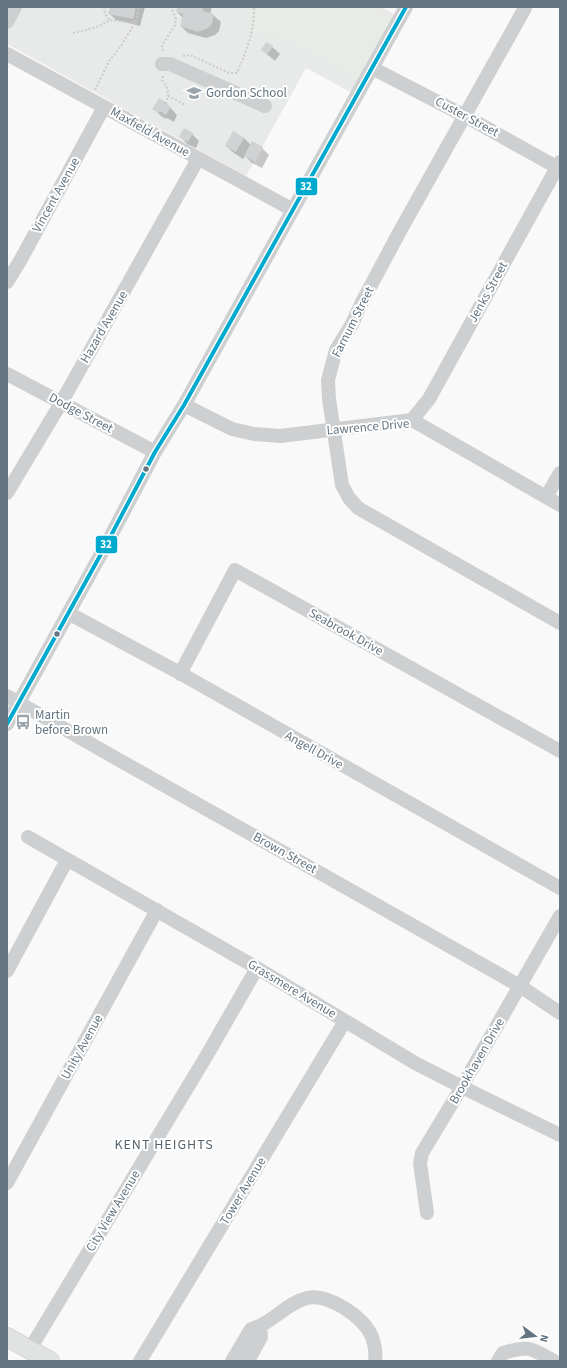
<svg xmlns="http://www.w3.org/2000/svg" width="567" height="1368" font-family="'Source Sans 3',sans-serif">
<rect width="100%" height="100%" fill="#f9f9f9"/>
<path fill="#e8e9e9" d="M7 7H382L395 15 352 93 306 68 246 176 7 44Z"/>
<path fill="#e8ebe6" d="M244 7H365L388 13 399 19 365 83 320 57 284 39 256 34 249 27Z"/>
<path fill="#0003" d="M111 7H145L140 26 116 20 109 13Z
M178 7H212L210 14 213 15 221 22 219 31 215 35 206 38 188 33 181 26 183 18 177 12Z
M272 47 280 54 275 61 262 50Z
M160 99 165 102 177 115 174 122 167 118 166 119 161 116 154 109Z
M192 134 199 141 196 148 187 144 180 136Z
M244 138 251 145 262 148 269 155 262 168 252 163 245 156 243 159 234 153 226 146Z"/>
<path fill="#d0d2d3" d="M110 7H136L133 19 108 14Z
M177 7H203L202 11 214 14 212 24 208 28 198 32 180 26 183 14 176 12Z
M266 42 273 46 268 54 261 50Z
M159 98 165 102 164 103 171 107 166 115 160 111 159 113 152 109Z
M184 128 193 133 188 142 179 137Z
M233 131 244 138 236 152 225 146Z
M252 141 263 147 255 162 244 156Z"/>
<g fill="none" stroke-linecap="round" stroke-linejoin="round">
<g stroke="#d5d6d7" stroke-width="20">
<path id="major" d="M7 1337 50 1361"/>
</g>
<path stroke="#cbcccd" stroke-width="2" stroke-dasharray="2 2" stroke-linecap="butt" d="M104 7 105 14 110 20
M202 11 205 7
M73 33 83 31 99 26 110 20 135 23
M163 51 162 45 175 25 176 19 171 7
M183 56 190 55 229 73H237C247 49 254 34 254 7
M163 76 162 80C169 89 169 93 166 104
M95 90 109 61 119 49 135 23 139 7
M168 96 185 105"/>
<path stroke="#cecfd0" stroke-width="14" d="M525 8 400 231 362 302 352 324 336 350 328 380 329 399 342 485 349 498 358 508 560 623
M7 22 15 7
M7 54 293 210
M162 64H170L265 106
M372 68 465 116 560 169
M7 282 20 261 104 107
M7 374 155 452
M184 405 232 429 254 434 280 436 412 420 560 505
M412 420 429 399 560 162
M7 493 61 403 198 159
M546 497 560 473
M68 613 178 672 560 888
M180 674 235 570 560 751
M7 696 119 760 320 873 520 986 560 1013
M7 724 106 545 155 452 184 405 406 7
M28 837 257 968 415 1063 462 1087 560 1135
M7 971 67 860
M7 1183 157 910
M427 1213 420 1163 422 1153 457 1095 560 916
M30 1349 207 1055 257 968
M140 1361 345 1021
M232 1361 251 1329C272 1324 286 1303 307 1298 328 1293 364 1317 372 1337 375 1345 376 1353 375 1361
M248 1361 261 1337 260 1326
M498 1361 503 1353C529 1345 531 1348 554 1361"/>
<use href="#major" stroke="#e1e2e2" stroke-width="18"/>
<g stroke="#fff" stroke-width="7">
<path id="bus-1" d="M7 724 106 545 155 452 184 405 406 7"/>
</g>
<use href="#bus-1" stroke="#00a9ce" stroke-width="4"/>
</g>
<defs>
<g id="school-bare" transform="scale(1.2)"><path d="M0-5L7-2L0 1L-7-2ZM-4 1L0 2.5L4 1V4Q0 6-4 4Z" fill="#99a4ac" stroke="#fff" stroke-width="2.5" paint-order="stroke"/></g>
<g id="bus-bare" transform="scale(1.2)"><path d="M-5-6H5V4H4V6H2V4H-2V6H-4V4H-5ZM-3.5-4V0h7V-4ZM-3.5 1.2v1.5H-2V1.2ZM2 1.2v1.5H3.5V1.2Z" fill="#99a4ac" stroke="#fff" stroke-width="2.5" paint-order="stroke"/></g>
</defs>
<g fill-rule="evenodd">
<use href="#school-bare" x="194" y="93"/>
<use href="#bus-bare" x="23" y="722"/>
</g>
<g fill="#657683" stroke="#fff" stroke-width="1.5">
<circle cx="146" cy="469" r="3.5"/>
<circle cx="57" cy="634" r="3.5"/>
</g>
<g text-anchor="middle" dominant-baseline="central" stroke-width="4" stroke-linejoin="round" paint-order="stroke">
<g font-size="13" fill="#657683" stroke="#fff" text-anchor="start">
<text x="206" y="93">Gordon School</text>
<text x="35" y="715">Martin<tspan x="35" dy="15">before Brown</tspan></text>
</g>
<g font-size="13" fill="#657683" stroke="#fff">
<text transform="translate(467 117) rotate(28)">Custer Street</text>
<text transform="translate(150 132) rotate(29)">Maxfield Avenue</text>
<text transform="translate(56 195) rotate(-61)">Vincent Avenue</text>
<text transform="translate(488 292) rotate(-61)">Jenks Street</text>
<text transform="translate(353 322) rotate(-63)">Farnum Street</text>
<text transform="translate(104 327) rotate(-60)">Hazard Avenue</text>
<text transform="translate(81 413) rotate(28)">Dodge Street</text>
<text transform="translate(368 427) rotate(-5)">Lawrence Drive</text>
<text transform="translate(346 632) rotate(29)">Seabrook Drive</text>
<text transform="translate(314 750) rotate(29)">Angell Drive</text>
<text transform="translate(285 853) rotate(29)">Brown Street</text>
<text transform="translate(292 989) rotate(31)">Grassmere Avenue</text>
<text transform="translate(82 1047) rotate(-61)">Unity Avenue</text>
<text transform="translate(477 1061) rotate(-60)">Brookhaven Drive</text>
<text transform="translate(243 1191) rotate(-59)">Tower Avenue</text>
<text transform="translate(113 1211) rotate(-59)">City View Avenue</text>
</g>
<g font-size="14" letter-spacing="1" fill="#57646e" stroke="#fff">
<text x="164" y="1145">KENT HEIGHTS</text>
</g>
</g>
<g stroke="#fff" stroke-width="1.5">
<rect x="295" y="177" width="23" height="19" rx="4" fill="#00a9ce"/>
<rect x="95" y="535" width="23" height="19" rx="4" fill="#00a9ce"/>
</g>
<g font-size="11" text-anchor="middle" font-weight="bold" fill="#fff">
<text x="306" y="190">32</text>
<text x="106" y="548">32</text>
</g>
<rect width="567" height="1368" fill="none" stroke="#657683" stroke-width="16"/>
<g transform="translate(535 1336) rotate(105)" stroke="#ffffff" stroke-width="3" paint-order="stroke">
<path d="M0-3L7 15L0 10L-7 15Z" fill="#657683"/>
<text y="-6" font-size="11" font-weight="bold" text-anchor="middle" fill="#657683">N</text>
</g>
</svg>
